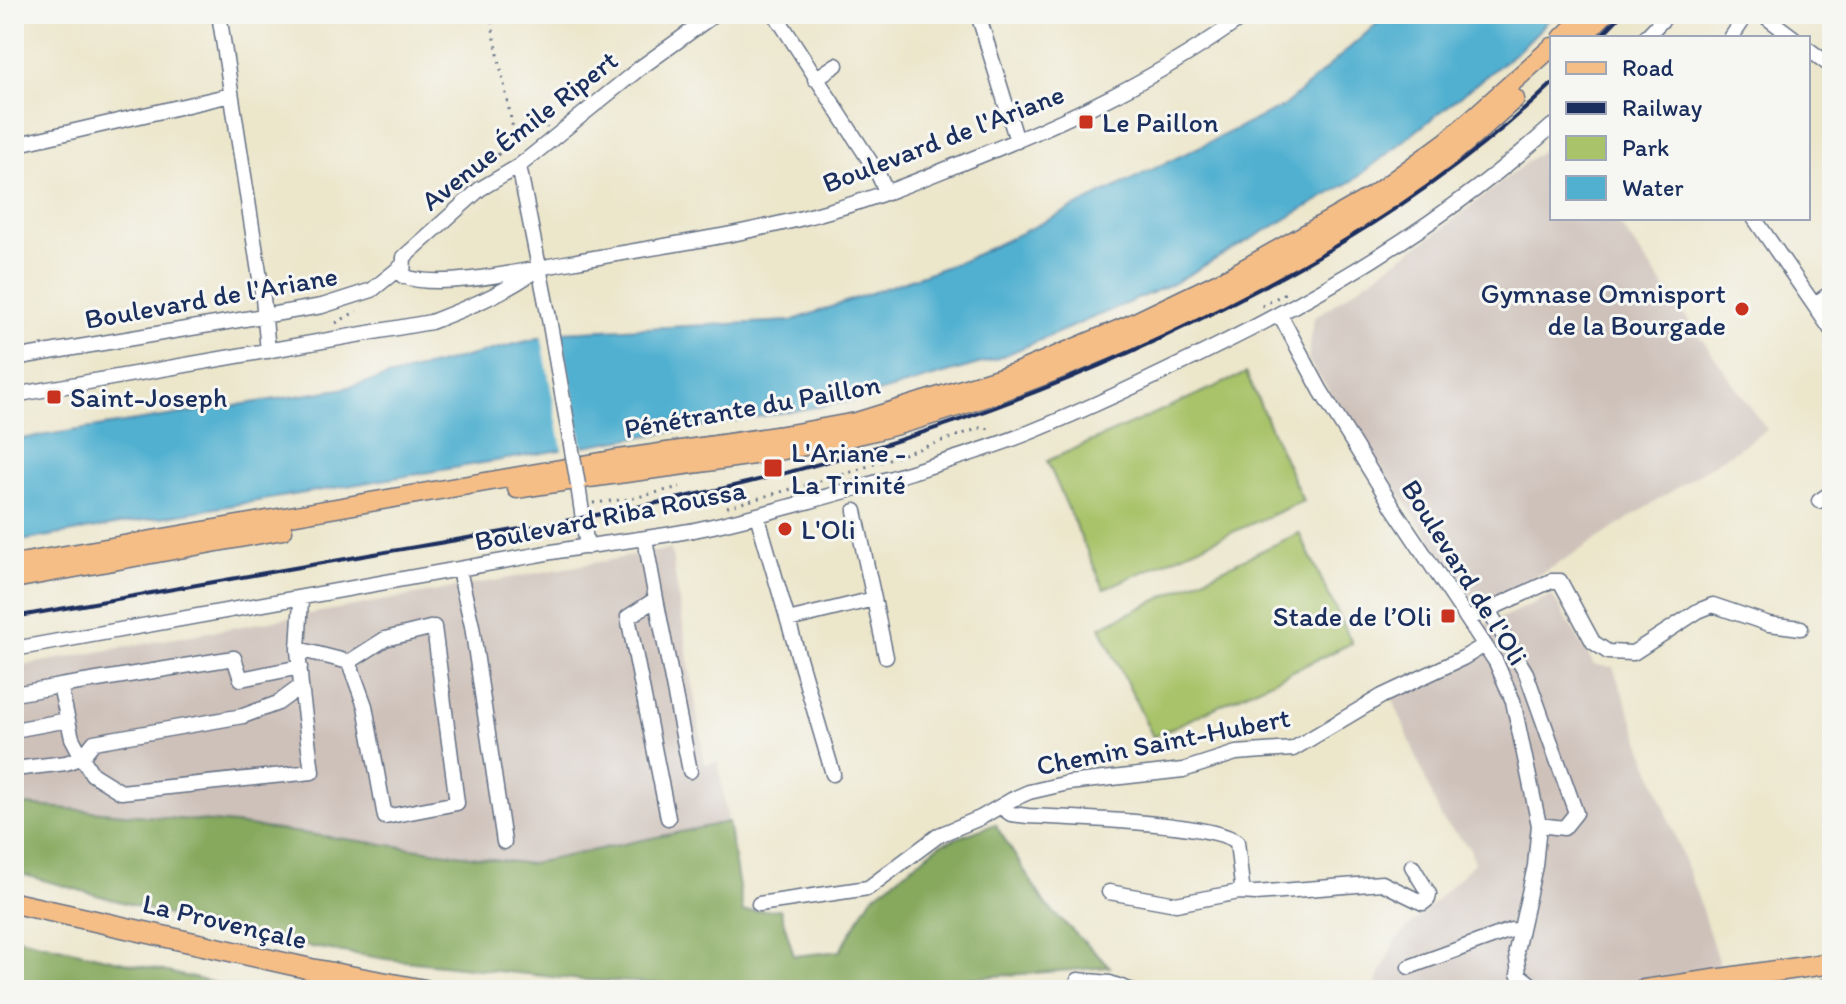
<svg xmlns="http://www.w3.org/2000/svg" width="1846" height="1004" font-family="Itim,sans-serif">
<rect width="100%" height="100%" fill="#f6f6f2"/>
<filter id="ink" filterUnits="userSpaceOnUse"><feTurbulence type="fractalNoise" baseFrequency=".0125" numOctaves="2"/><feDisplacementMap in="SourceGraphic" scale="16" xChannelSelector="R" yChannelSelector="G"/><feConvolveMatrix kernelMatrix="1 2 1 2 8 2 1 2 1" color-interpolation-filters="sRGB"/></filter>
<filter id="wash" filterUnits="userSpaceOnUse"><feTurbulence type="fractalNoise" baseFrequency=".006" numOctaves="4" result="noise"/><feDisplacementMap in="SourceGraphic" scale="32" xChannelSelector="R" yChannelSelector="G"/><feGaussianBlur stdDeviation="1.8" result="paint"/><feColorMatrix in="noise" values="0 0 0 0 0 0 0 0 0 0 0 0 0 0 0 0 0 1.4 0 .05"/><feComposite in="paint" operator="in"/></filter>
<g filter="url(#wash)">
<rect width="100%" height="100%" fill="#ece6cb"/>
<path fill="#cec1ba" d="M1552 142V218H1615L1767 430 1555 566 1477 607 1308 360 1314 318 1443 228Z
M671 549 705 764 718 762 728 822 529 864 234 824 14 804V667Z
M1552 595 1594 665 1613 667 1698 898 1721 970 1565 990H1373L1395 941 1474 863 1470 848 1442 820 1390 692 1475 655 1485 625Z"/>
<path fill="#a8c369" stroke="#627964" stroke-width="2" d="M1246 373 1303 501 1104 589 1047 461Z
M1299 533 1352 643 1153 737 1100 627Z"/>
<path fill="#86a95d" stroke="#506c5e" stroke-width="2" d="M14 804 234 824 529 864 728 822 743 912 780 909 794 956 840 951 871 898 941 844 995 824 1046 905 1110 967 820 990 582 980 386 959 244 936 14 872Z
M14 937 246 990H14Z"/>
<path fill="#51b0d0" stroke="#367097" stroke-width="2" d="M1388 14H1555L1519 50 1354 180 1172 284 996 359 846 402 14 542V440L341 389 562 332 791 321 965 260 1284 106Z"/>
<path fill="#ece6cb" d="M561 329 583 451 563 455 541 334Z"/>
</g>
<g filter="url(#ink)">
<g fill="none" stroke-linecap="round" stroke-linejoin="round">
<g stroke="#646f84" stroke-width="17">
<path id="minor" d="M219 14 263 298 268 351
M715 14 640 68 519 166 480 189 404 257 403 276C439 291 531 269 571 262 658 246 747 235 832 210 879 197 924 178 969 160 1068 121 1161 77 1247 14
M775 14 877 172 887 193
M978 14 1017 141
M1762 14 1794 38
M1645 38 1668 14
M1731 38 1747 14
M1808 49 1832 67
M815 79 836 65
M14 145 231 95
M519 166 548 313
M1754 218 1832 331
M1814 305 1832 292
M1280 315 1321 391 1394 509 1496 662 1513 701 1539 825 1535 866 1516 951 1521 990
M14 358 322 306 372 290 403 265
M14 395 431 322C467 308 504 293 536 270
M578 485 587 547
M1819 501 1832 492
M757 515 833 774
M645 539 656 599 628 617 668 818
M459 570 472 626 504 842
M656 599 690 771
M874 599 886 657
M1488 610 1526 673 1576 813 1564 828 1539 825
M1468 619 1551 581H1560L1593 642 1608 652 1633 653 1698 611 1713 605 1769 624 1801 628
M788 620 874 599 855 511
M14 649C188 619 362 588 536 555 590 544 645 540 699 529 764 515 828 496 892 478 939 463 987 450 1033 431 1097 405 1159 375 1221 344 1340 285 1453 215 1552 126
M298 649 349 662 365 706 385 817 457 803 434 627 385 639 349 662
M301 686 312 772 121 792 92 774 82 757 94 742 243 716 278 703 301 686 298 649 301 600
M14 694 60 686
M14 730 68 720
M14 769 66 763 82 757 72 738 60 686 234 658 241 679 300 667
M1001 807 1011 814 1028 816C1066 818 1213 822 1237 842L1242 886 1239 892 1176 904 1109 892
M1239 892 1256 893 1382 883 1423 903 1428 899 1429 894 1412 866
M759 904 868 888 939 835 980 818 1013 799 1029 792 1068 783 1183 770 1236 753 1293 749 1382 696 1463 658 1485 645
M1409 967 1511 930 1519 931
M1518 974 1538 990
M1078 980 1110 983 1130 990"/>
</g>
<g stroke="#646f84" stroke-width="21">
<path id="major" d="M1562 38 1587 14
M1581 38 1605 14
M517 489C630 470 746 461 858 435 936 417 1013 389 1087 358 1217 304 1345 239 1456 151 1476 135 1495 116 1515 99
M14 564 612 460 790 434 856 422 1017 372 1127 326 1231 276 1372 196 1447 141 1552 47
M14 579 283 530"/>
</g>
<g stroke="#646f84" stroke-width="23">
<path id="highway" d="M14 903 311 969 425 990
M1644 990 1832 963
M1825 990 1832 989"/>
</g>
<path stroke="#646f84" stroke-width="3" stroke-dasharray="2 6" stroke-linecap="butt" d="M490 14 515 139
M480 171 515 139 543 121 547 128
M1262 306 1287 292
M336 323 357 311
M593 503 629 499 680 487
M727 507 845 474 983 427 994 431"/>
<use href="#minor" stroke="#fff" stroke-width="14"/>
<use href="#major" stroke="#f6be87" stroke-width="18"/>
<use href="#highway" stroke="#f6be87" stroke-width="20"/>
<path stroke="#1b2f5e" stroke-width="4" d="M1599 38 1622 14
M14 617C134 596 254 575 374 554 491 534 609 515 725 488 908 445 1087 380 1253 292 1361 236 1464 168 1552 84"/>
<g stroke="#646f84" stroke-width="17" stroke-linecap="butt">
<path id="minor-bridge" d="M548 313 578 485"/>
</g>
<use href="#minor-bridge" stroke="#fff" stroke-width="14"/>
</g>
</g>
<g fill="#c8321e" stroke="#f6f6f2" stroke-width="3">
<rect x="1078" y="114" width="16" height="16" rx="4"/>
<circle cx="1742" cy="309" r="8"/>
<rect x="46" y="389" width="16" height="16" rx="4"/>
<rect x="763" y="458" width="20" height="20" rx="4"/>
<circle cx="785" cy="529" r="8"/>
<rect x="1440" y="608" width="16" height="16" rx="4"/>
</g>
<g text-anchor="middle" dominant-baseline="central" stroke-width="6" stroke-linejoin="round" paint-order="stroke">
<g font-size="28" fill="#1b2f5e" stroke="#f6f6f2" text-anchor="start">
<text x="1102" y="122">Le Paillon</text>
<text x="1726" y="293" text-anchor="end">Gymnase Omnisport<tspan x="1726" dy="32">de la Bourgade</tspan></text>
<text x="70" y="397">Saint-Joseph</text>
<text x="791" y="452">L'Ariane -<tspan x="791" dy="32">La Trinité</tspan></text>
<text x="801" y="529">L'Oli</text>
<text x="1432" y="616" text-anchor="end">Stade de l’Oli</text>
</g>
<g font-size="28" fill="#1b2f5e" stroke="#f6f6f2">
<text transform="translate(519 130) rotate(-38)">Avenue Émile Ripert</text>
<text transform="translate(943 138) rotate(-21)">Boulevard de l'Ariane</text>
<text transform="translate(211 297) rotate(-10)">Boulevard de l'Ariane</text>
<text transform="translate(752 406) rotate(-10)">Pénétrante du Paillon</text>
<text transform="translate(610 515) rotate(-11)">Boulevard Riba Roussa</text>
<text transform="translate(1465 572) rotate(58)">Boulevard de l'Oli</text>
<text transform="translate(1163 741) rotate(-11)">Chemin Saint-Hubert</text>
<text transform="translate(225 921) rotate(13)">La Provençale</text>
</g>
</g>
<rect width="1846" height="1004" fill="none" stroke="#f6f6f2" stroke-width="48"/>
<rect x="1550" y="36" width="260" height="184" fill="#f6f6f2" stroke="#9ea6b7" stroke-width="2"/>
<rect x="1566" y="62" width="40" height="12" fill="#f6be87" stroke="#9ea6b7" stroke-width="2"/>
<text x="1622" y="76" font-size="24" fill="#1b2f5e">Road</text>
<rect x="1566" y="102" width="40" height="12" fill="#1b2f5e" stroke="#9ea6b7" stroke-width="2"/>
<text x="1622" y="116" font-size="24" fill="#1b2f5e">Railway</text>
<rect x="1566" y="136" width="40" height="24" fill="#a8c369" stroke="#9ea6b7" stroke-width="2"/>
<text x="1622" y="156" font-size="24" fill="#1b2f5e">Park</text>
<rect x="1566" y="176" width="40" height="24" fill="#51b0d0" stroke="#9ea6b7" stroke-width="2"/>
<text x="1622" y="196" font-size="24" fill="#1b2f5e">Water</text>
</svg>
